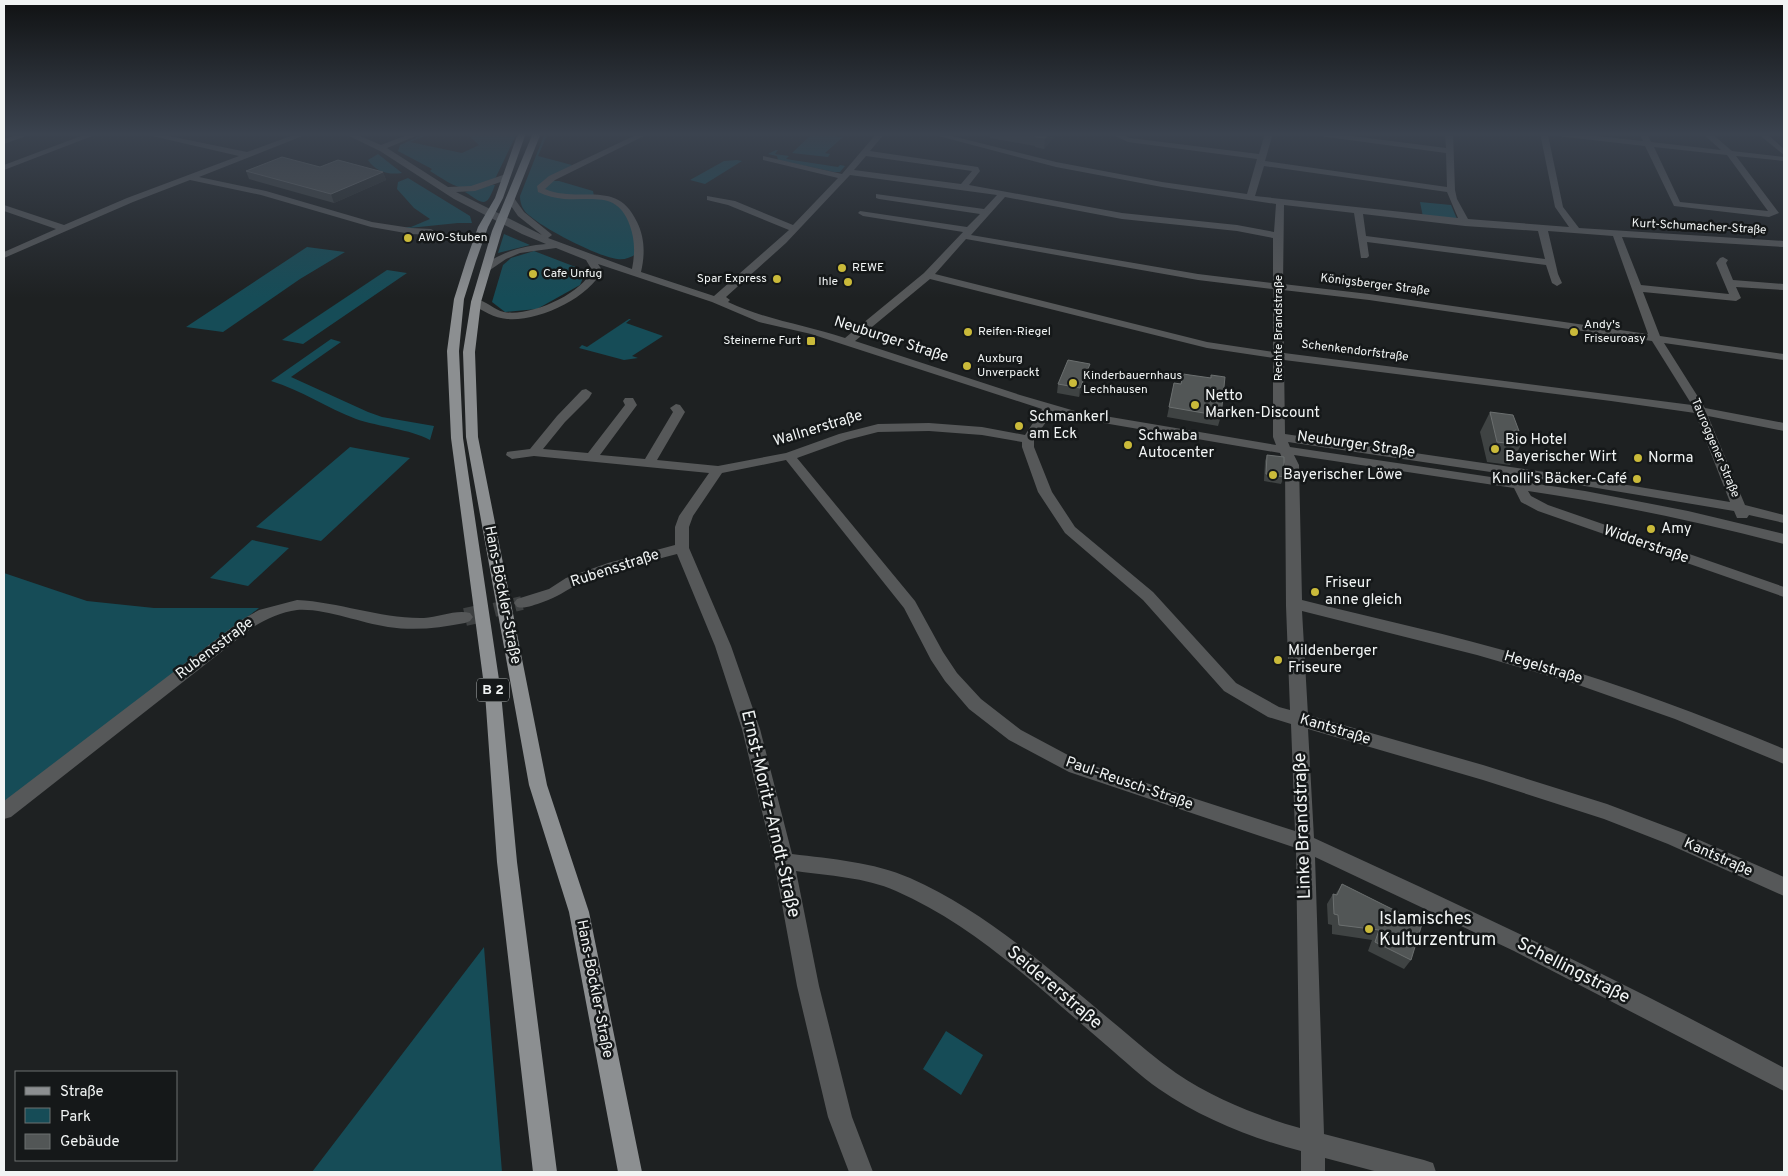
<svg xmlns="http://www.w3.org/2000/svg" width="1788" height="1176" font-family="Overpass,sans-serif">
<rect width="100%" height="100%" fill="#1e2122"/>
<path fill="#164c57" d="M427 133H432L410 142 462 153 479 145 466 133H517L495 179C460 193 461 190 430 171L432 169 398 151 400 145Z
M545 133H548L538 156 572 165 551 181H559L593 191 594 196C628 203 630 220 637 249L636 254C630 258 624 260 617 259 597 256 546 230 530 216 523 211 520 204 520 196Z
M813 133 843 137 825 153 830 154 828 157 792 153Z
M776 150H778L775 154 789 156 786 159 838 167 840 165 845 166 840 172H834L778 160 777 156 768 154Z
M378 154 402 173C388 175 376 172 368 160Z
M737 160 742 161 705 184 690 180 724 161Z
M408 178 470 216 472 223H458L409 228 404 227H411L430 219 414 208 397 189 398 182Z
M492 185H495C486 209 484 204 465 192Z
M1420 202 1451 205 1457 219 1423 217Z
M504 234 530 245 498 253Z
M307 247 345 252 300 279 223 332 186 327Z
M534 251 586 271 580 285 537 309 505 312 492 302 503 265 511 258Z
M387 270 407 273 303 344 282 340Z
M629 319H631L626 323 663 336 632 356 638 358 624 360 579 348 582 345 587 347Z
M331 339 341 342 291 377 368 412 382 417 434 426 430 440C410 429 379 427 356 419 327 408 301 390 271 381Z
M350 447 410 458 321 541 256 527Z
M252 540 289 548 248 586 210 578Z
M4 573 87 601 154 608H259L4 806Z
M484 947 502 1172H312Z
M946 1031 983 1055 961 1095 923 1069Z"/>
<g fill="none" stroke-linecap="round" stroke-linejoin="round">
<path stroke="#3e4142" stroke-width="14" stroke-dasharray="14 7" stroke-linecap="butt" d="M474 615 522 603"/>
<path stroke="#3e4142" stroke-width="18" stroke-dasharray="18 9" stroke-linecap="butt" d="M465 617 479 614"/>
<path fill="#565859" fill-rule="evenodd" d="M23 133H34L4 144V139Z
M89 133H100L4 170V165Z
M139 133H154L247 152 299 133H310L199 177 266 191 372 222 411 228 431 229 436 232 431 235 411 234 371 227 261 195 190 180 133 202 4 258V252L56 229 4 211V205L64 225 127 198 239 156Z
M343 133H353L381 145 412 133H423L387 148 448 187 471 186 503 175H509V179L475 191 456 192 542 235 518 216 507 200 511 197 514 198 524 212 550 233 552 235 548 238 632 269C635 254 635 240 630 226 618 191 593 201 564 199 555 198 547 196 538 192L537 186 549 176 640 133H650L555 180 545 189C580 204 617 178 637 222 645 238 645 255 641 272L714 296 789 230 728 205 707 200V196L735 201 793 225 838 178 763 160V156L842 174 877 133H885L870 151 978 167 980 171 969 185 1122 213 1237 225 1274 232 1276 204 1162 187 1056 167 927 133H940L1056 162 1162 182 1247 194 1257 159 1128 142 1115 136 1117 133H1125L1123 135 1130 138 1259 154 1265 133H1273L1265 161 1447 187 1446 153 1312 135 1308 133H1329L1446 148 1445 133H1453L1455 190 1457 199 1468 219 1569 227 1555 207 1540 133H1569L1643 141 1639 133H1647L1651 142 1721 150 1702 133H1711L1732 151 1784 157V161L1736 156 1779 213 1769 217 1674 206 1645 146 1548 135 1563 207 1579 228 1784 241V247L1622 237 1641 285 1729 294 1716 263 1720 258 1723 257 1728 260 1726 263 1733 280 1784 284V290L1736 287 1741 298 1736 301 1643 292 1660 336 1784 354V360L1664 343 1705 408 1784 423V431L1708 416 1745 505 1784 515V523L1749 515 1747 518H1737L1734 511 1579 485 1288 442 1290 447 1585 491 1688 511 1784 534V544C1699 522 1615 504 1528 491L1531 496 1548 505 1784 587V597L1538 511 1521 502 1514 488 1294 455 1299 465 1302 600C1382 620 1462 637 1541 661 1624 686 1705 716 1784 749V764L1675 719 1570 682 1477 655 1302 611 1308 715 1483 765 1607 804 1681 832 1784 877V896L1668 844 1604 819 1483 780 1308 729 1314 838C1473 911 1631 985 1784 1068V1091L1514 951 1315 857 1324 1134 1424 1160 1433 1163 1436 1172H1378L1325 1158V1172H1301V1151C1251 1138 1201 1118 1159 1089 1140 1076 1124 1060 1106 1045 1040 989 976 926 896 891 865 877 829 876 796 871L819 986 852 1117 873 1172H849L828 1117 797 986 774 861 742 729 715 646 677 554C644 563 609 571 577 585 564 591 558 597 543 602 534 605 525 609 517 607L514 603 517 599 549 589 566 578 608 563 675 545V527L679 516 709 473 534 456 512 459 506 455 507 452 530 449 557 416 582 390 586 389 592 393 589 398 565 422 543 449 588 453 625 405 623 401 625 398H633L637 405 600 455 645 459 673 412 670 408 676 404 680 405 685 412 657 460 718 466 786 453 839 434 878 424 929 423 982 427 1025 435 1042 409 811 334 759 322 712 302 598 264 602 270C590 298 537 322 507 319 494 318 483 311 472 304L471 302 472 300C483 297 493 310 504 312 530 317 582 294 592 270L586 260 556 248 520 253 506 259 490 270H482V266C502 252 522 246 546 244L522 234 454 199 380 151ZM1654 147 1727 155 1768 211 1680 202ZM866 156 972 171 961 184 854 170ZM1264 166 1447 192 1458 218 1255 196ZM850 175 997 195 984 209 876 194V198L879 199 980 214 967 227 860 211 858 213 863 216 963 232 924 273 845 338C806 325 766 320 728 302L730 300 726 297 786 243ZM1005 197 1122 219 1237 231 1273 238V283L1198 274 971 235ZM1284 205 1354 213 1361 258H1367L1369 256 1367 242 1546 265 1552 283 1557 286 1562 283 1558 274 1548 231 1613 236 1648 334 1369 294 1283 284ZM1363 214 1465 226 1538 231 1545 259 1366 236ZM966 239 1198 280 1273 289V352L1207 342 935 274ZM930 279 1207 348 1273 358V437L1276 445 1075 411 1020 395 855 341ZM1283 290 1369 300 1652 341 1692 405 1284 353ZM1284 360 1611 401 1695 413 1730 502 1579 477 1285 434ZM1053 412 1074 418 1280 453 1285 465 1286 606 1290 710 1279 707 1236 683 1153 592 1075 527 1052 492 1034 447V439ZM929 431 982 435 1022 442V447L1038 492 1065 533 1143 600 1224 691 1268 717 1291 724 1295 831 1081 762 1021 730 981 699 957 673 943 652 915 601 797 458 847 440 878 432ZM786 460 904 608 931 660 945 681 969 709 1009 740 1069 772 1296 848 1300 1128C1257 1116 1213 1098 1176 1073 1156 1059 1138 1043 1120 1028 1053 973 989 913 910 878 873 862 832 859 792 854L760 729 731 646 689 548V527L693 516 722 473Z
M1757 133H1766L1784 149V155Z
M297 600C340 602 381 619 424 618 439 617 457 609 470 613L473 617 470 621 465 623C439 628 415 631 388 627 360 623 325 608 297 610 281 612 267 619 253 627L11 817 4 819V801L243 619 259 610Z"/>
<path fill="#8c8f91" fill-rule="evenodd" d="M518 133H526L503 198 488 227 476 261 464 299 459 351 463 438 501 693 517 862 557 1172H533L497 862 485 693 451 438 447 351 454 299 466 261 478 227 495 198Z
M533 133H541L502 231 481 302 475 352 478 437 547 785 589 912 642 1172H618L569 912 529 785 466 437 463 352 471 302 492 231Z"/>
</g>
<path fill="#3f4343" d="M990 133H1057L1044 149 1035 147V146L990 138Z
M320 167 383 172 386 180 334 203 249 179 246 171Z
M1088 373 1079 397 1057 393 1058 384Z
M1183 374 1210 378 1211 375 1221 416 1218 426 1167 417 1174 383 1181 384Z
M1490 412 1519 431 1517 434 1521 445 1510 465 1487 462 1480 432Z
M1267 455 1284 477 1281 484 1264 481 1265 461Z
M1342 884 1411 960 1404 969 1368 951 1372 940 1332 934V925L1328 924 1327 904 1333 894 1335 895Z"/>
<path fill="#2a2e2e" d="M1050 133H1057L1044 149 1045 138Z
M383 172 386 180 334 203 331 194Z
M1090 364 1088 373 1079 397 1080 388Z"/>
<path fill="#525656" stroke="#6b6f6f" d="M1020 133H1050L1045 138 1036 137V136Z
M282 157 320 167 338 160 383 172 331 194 246 171Z
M1068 360 1090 364 1080 388 1058 384Z
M1183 374 1211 378V375L1225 377 1221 416 1169 407 1174 383 1181 384Z
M1490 412 1513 415 1519 431 1515 430 1521 445 1497 442Z
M1267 455 1284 457V477L1266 474Z
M1342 884 1422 924 1411 960 1375 942 1379 930 1339 925 1338 915 1334 914 1333 894 1337 895Z"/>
<linearGradient id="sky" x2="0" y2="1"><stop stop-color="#101213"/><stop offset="0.45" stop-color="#3b434f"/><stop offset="1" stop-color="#3b434f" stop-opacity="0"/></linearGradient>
<rect width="1788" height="298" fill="url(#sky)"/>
<g fill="#caba3a" stroke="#151819" stroke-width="2">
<circle cx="408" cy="238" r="5"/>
<circle cx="842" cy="268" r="5"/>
<circle cx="533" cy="274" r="5"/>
<circle cx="777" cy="279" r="5"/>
<circle cx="848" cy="282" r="5"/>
<circle cx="968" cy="332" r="5"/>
<circle cx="1574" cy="332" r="5"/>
<rect x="806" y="336" width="10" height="10" rx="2.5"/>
<circle cx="967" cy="366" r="5"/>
<circle cx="1073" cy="383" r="5"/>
<circle cx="1195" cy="405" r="5"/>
<circle cx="1019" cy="426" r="5"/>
<circle cx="1128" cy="445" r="5"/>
<circle cx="1495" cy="449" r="5"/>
<circle cx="1638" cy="458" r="5"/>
<circle cx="1273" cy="475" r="5"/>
<circle cx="1637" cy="479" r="5"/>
<circle cx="1651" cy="529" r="5"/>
<circle cx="1315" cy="592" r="5"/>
<circle cx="1278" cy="660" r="5"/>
<circle cx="1369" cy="929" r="5"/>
</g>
<g text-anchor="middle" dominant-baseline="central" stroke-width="5" stroke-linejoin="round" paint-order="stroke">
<g font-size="12" fill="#f1f4f4" stroke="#151819">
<text transform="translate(1699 227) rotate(3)">Kurt-Schumacher-Straße</text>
<text transform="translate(1375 285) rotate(7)">Königsberger Straße</text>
<text transform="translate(1279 328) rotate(-90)">Rechte Brandstraße</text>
<text transform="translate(1355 351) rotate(7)">Schenkendorfstraße</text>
<text transform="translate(1715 448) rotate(67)">Tauroggener Straße</text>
</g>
<g font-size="12" fill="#f1f4f4" stroke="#151819" text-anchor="start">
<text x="418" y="238">AWO-Stuben</text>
<text x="852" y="268">REWE</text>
<text x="543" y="274">Cafe Unfug</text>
<text x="767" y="279" text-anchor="end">Spar Express</text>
<text x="838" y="282" text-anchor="end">Ihle</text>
<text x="1584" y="325">Andy's<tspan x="1584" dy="14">Friseuroasy</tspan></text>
<text x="978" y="332">Reifen-Riegel</text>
<text x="801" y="341" text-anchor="end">Steinerne Furt</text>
<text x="977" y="359">Auxburg<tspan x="977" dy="14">Unverpackt</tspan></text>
<text x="1083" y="376">Kinderbauernhaus<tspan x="1083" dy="14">Lechhausen</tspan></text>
</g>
<rect fill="#151819" stroke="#afb2b2" stroke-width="1" x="477" y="678.5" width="32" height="23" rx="4"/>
<g font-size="14" font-weight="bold" fill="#f1f4f4">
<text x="493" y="690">B 2</text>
</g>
<g font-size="15" fill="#f1f4f4" stroke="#151819">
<text transform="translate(891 340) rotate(18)">Neuburger Straße</text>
<text transform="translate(818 429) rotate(-17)">Wallnerstraße</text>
<text transform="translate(1356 445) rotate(8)">Neuburger Straße</text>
<text transform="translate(1646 545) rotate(19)">Widderstraße</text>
<text transform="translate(615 569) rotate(-18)">Rubensstraße</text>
<text transform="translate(502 595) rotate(79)">Hans-Böckler-Straße</text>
<text transform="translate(215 649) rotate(-37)">Rubensstraße</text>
<text transform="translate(1543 668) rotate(17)">Hegelstraße</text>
<text transform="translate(1335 730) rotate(17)">Kantstraße</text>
<text transform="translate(1129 784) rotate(19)">Paul-Reusch-Straße</text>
<text transform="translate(1718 858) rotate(24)">Kantstraße</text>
<text transform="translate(594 989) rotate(79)">Hans-Böckler-Straße</text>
</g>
<g font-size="15" fill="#f1f4f4" stroke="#151819" text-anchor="start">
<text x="1205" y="396">Netto<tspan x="1205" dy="17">Marken-Discount</tspan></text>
<text x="1029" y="417">Schmankerl<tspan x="1029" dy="17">am Eck</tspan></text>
<text x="1138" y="436">Schwaba<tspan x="1138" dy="17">Autocenter</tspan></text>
<text x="1505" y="440">Bio Hotel<tspan x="1505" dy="17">Bayerischer Wirt</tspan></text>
<text x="1648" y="458">Norma</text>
<text x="1283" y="475">Bayerischer Löwe</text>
<text x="1627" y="479" text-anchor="end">Knolli's Bäcker-Café</text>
<text x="1661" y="529">Amy</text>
<text x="1325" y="583">Friseur<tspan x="1325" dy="17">anne gleich</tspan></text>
<text x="1288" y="651">Mildenberger<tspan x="1288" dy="17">Friseure</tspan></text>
</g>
<g font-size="18" fill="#f1f4f4" stroke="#151819">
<text transform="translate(770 814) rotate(77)">Ernst-Moritz-Arndt-Straße</text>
<text transform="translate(1303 826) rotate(-92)">Linke Brandstraße</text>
<text transform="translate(1573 971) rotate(27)">Schellingstraße</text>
<text transform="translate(1054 988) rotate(40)">Seidererstraße</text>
</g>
<g font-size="18" fill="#f1f4f4" stroke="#151819" text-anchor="start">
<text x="1379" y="919">Islamisches<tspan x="1379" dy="21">Kulturzentrum</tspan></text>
</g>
</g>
<rect width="1788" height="1176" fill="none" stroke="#f1f4f4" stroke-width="10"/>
<rect x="15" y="1071" width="162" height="90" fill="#151819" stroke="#6d7071"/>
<rect x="25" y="1087" width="25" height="8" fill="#8c8f91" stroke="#6d7071"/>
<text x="60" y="1096" font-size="15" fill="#f1f4f4">Straße</text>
<rect x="25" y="1108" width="25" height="15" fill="#164c57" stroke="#6d7071"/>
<text x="60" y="1121" font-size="15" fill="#f1f4f4">Park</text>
<rect x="25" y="1134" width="25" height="15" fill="#525656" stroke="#6d7071"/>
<text x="60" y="1146" font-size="15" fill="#f1f4f4">Gebäude</text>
</svg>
